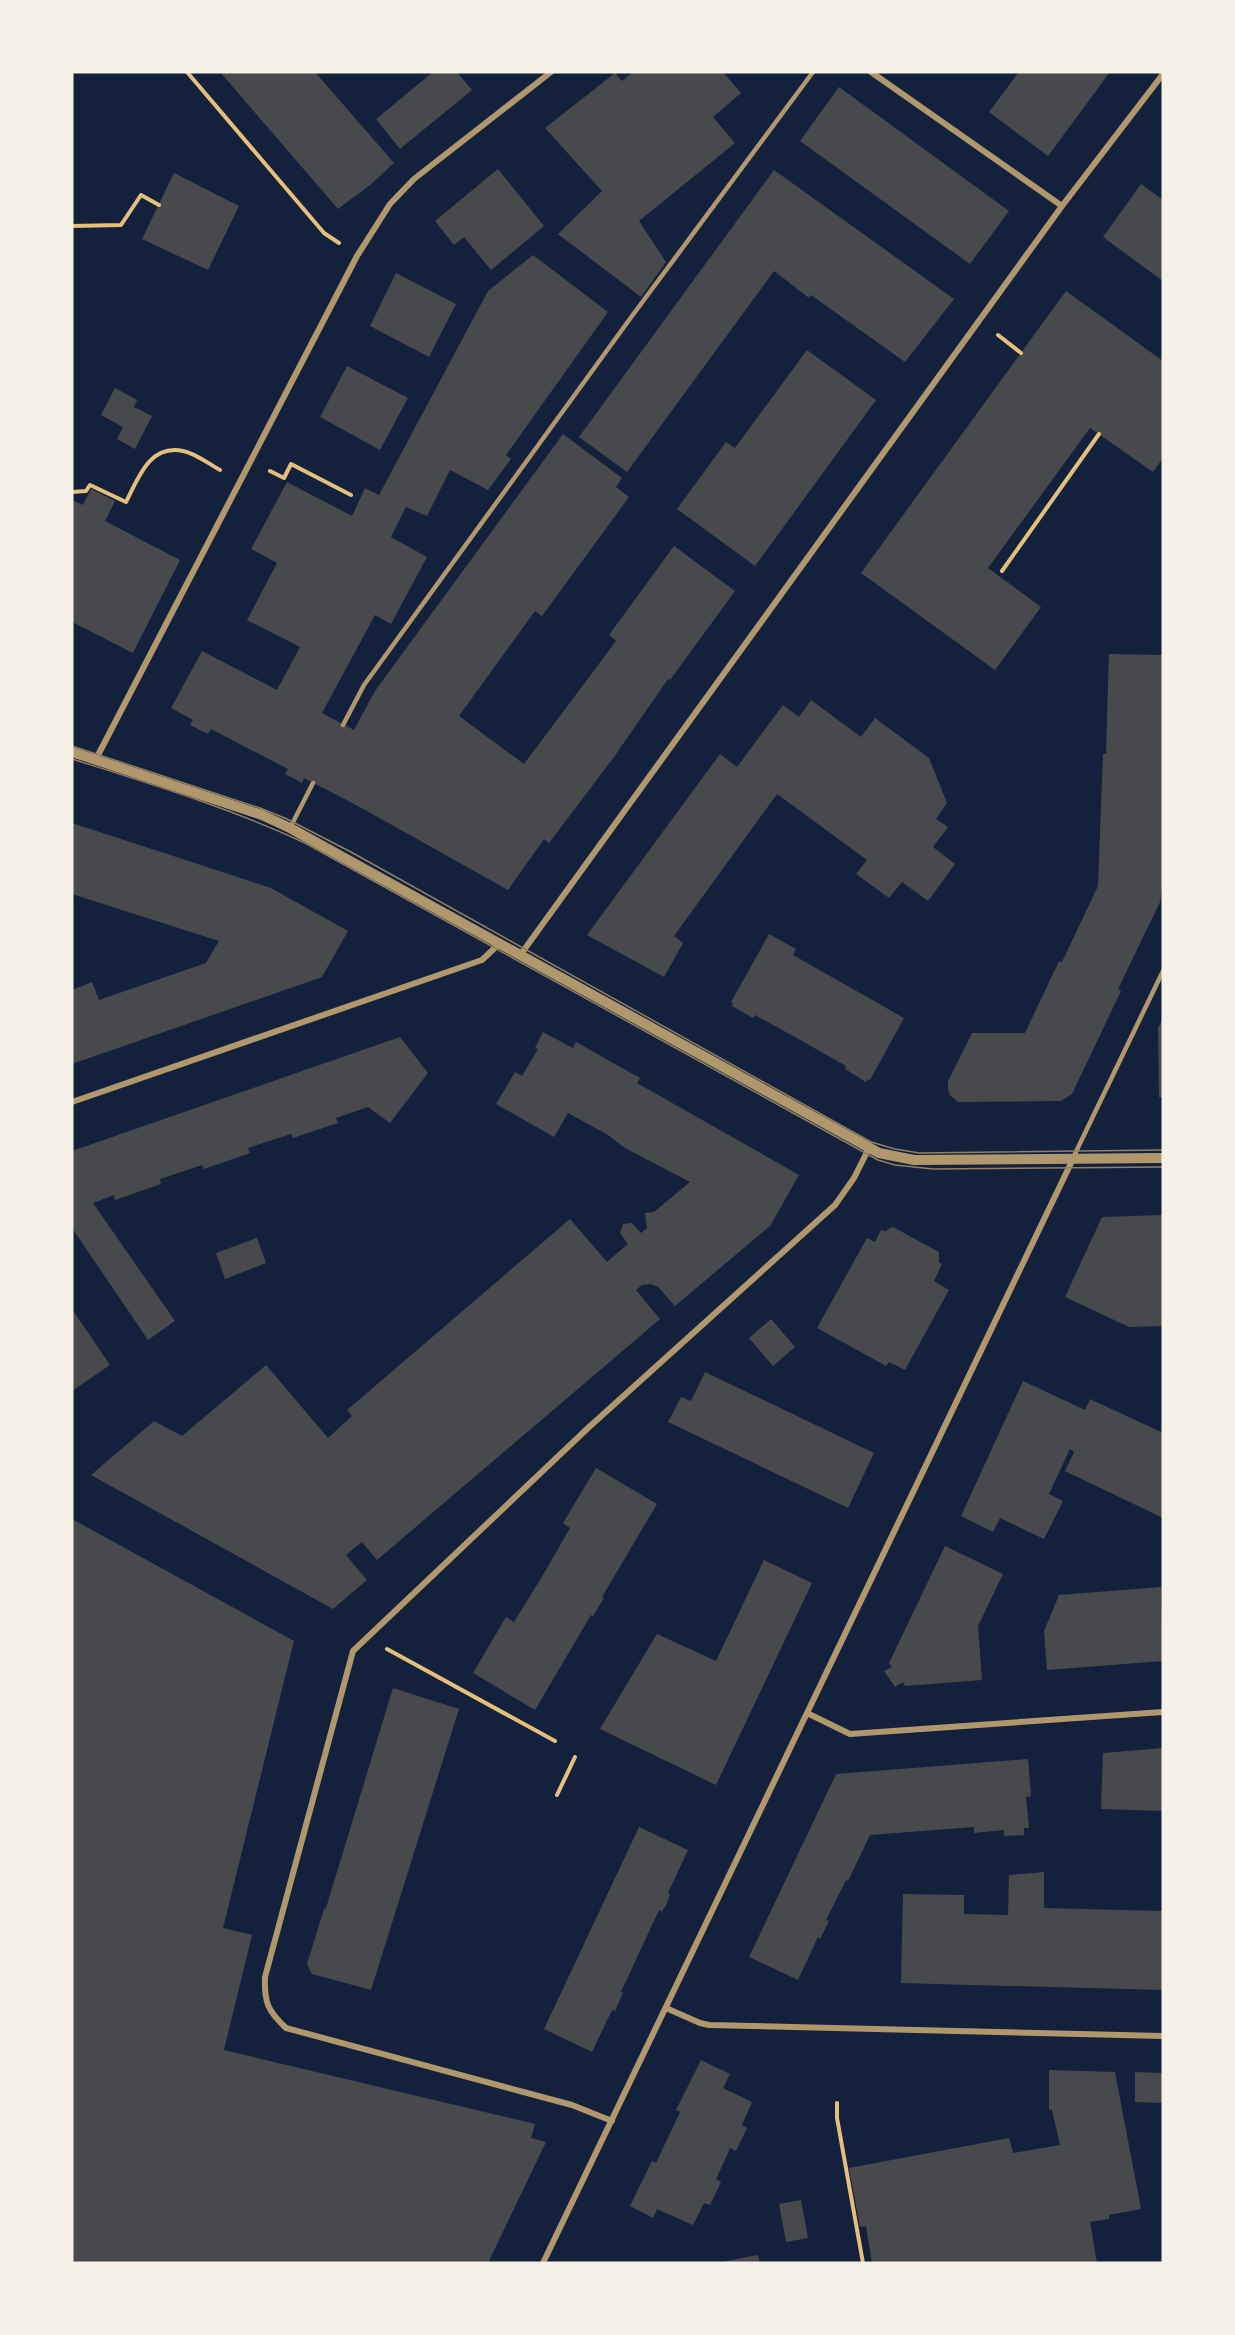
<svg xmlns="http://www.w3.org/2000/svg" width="1235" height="2335" font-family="'PT Sans',sans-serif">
<rect width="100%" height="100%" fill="#14213d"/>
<path fill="#48494c" d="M220 72H315L394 163 370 185 338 209Z
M433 72H457L472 90 400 149 376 119Z
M633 72H723L741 93 713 117 735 143 639 221 666 262 641 297 558 234 602 191 545 128 615 73 622 81Z
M1019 72H1110L1048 156 989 112Z
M839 87 1009 211 970 264 800 141Z
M498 169 544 226 491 270 464 237 454 245 435 221Z
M774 170 954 299 905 362 811 295 809 298 774 271 627 472 579 437Z
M174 173 239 206 208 270 142 239Z
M1141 184 1163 200V281L1103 237Z
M533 255 608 312 506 455 511 459 488 490 450 470 427 516 406 507 391 537 427 557 391 624 375 615 322 713 354 730 375 691 563 434 622 478 616 487 629 497 542 616 535 611 459 716 524 764 616 641 609 635 674 546 735 591 670 680 668 679 614 757 549 843 544 839 508 890 358 806 304 778 302 783 285 774 288 769 211 729 208 734 190 725 193 720 171 708 202 651 277 690 300 647 247 620 277 563 251 549 287 482 352 516 365 488 379 495 488 291Z
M396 273 456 304 429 357 370 326Z
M1066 291 1163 361V458L1153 472 1090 428 988 568 1041 607 995 670 861 573Z
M807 350 876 400 755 566 677 509 726 442 735 448Z
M347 366 408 398 380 450 320 417Z
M115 388 137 400 134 407 152 416 135 449 117 439 123 427 101 415Z
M91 489 115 501 105 521 180 560 133 653 72 622V500L83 505Z
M1109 654 1163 655V844L1162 888 1160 902 1118 989 1121 991 1072 1094 1061 1101 958 1102 950 1095 948 1089V1081L972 1033H1025L1059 961 1062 962 1098 886 1103 754H1106Z
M811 700 861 737 875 718 929 758 947 803 936 819 948 827 933 847 955 864 928 901 902 882 889 898 856 874 867 860 777 794 674 936 683 943 664 977 587 935 720 754 737 767 783 705 799 717Z
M72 823 271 888 348 931 322 977 72 1064V990L92 982 99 1000 206 963 219 941 72 894Z
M769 934 796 949 793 955 904 1018 870 1080 868 1079 866 1082 845 1069 846 1066 802 1041 755 1015 753 1018 732 1006 733 1003 731 1002Z
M1163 1018V1097H1159L1158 1028Z
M543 1032 573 1048 576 1042 640 1078 637 1083 799 1175 770 1226 675 1306 658 1287 651 1284 642 1285 636 1290 660 1319 377 1560 362 1542 346 1555 367 1580 333 1609 91 1475 154 1421 182 1436 266 1365 328 1438 352 1416 347 1410 570 1219 607 1262 628 1244 620 1233 623 1224 632 1223 641 1233 647 1228 645 1213 654 1212 690 1182 625 1148 608 1135 568 1113 554 1137 496 1104 515 1072 522 1076 538 1049 535 1048Z
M400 1037 428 1073 390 1123 368 1107 336 1118 338 1123 293 1138 291 1134 248 1148 250 1153 204 1169 202 1165 160 1179 161 1184 115 1200 114 1195 93 1203 175 1321 148 1340 72 1228V1151Z
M1163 1215V1326L1129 1327 1065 1297 1102 1217Z
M893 1227 939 1252V1262L942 1264 934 1281 949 1290 905 1370 889 1362 886 1366 817 1328 867 1238 875 1242 881 1230 885 1231Z
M257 1238 266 1263 225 1279 216 1253Z
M72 1309 110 1365 72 1391Z
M771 1319 795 1347 773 1366 749 1338Z
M705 1372 874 1453 848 1508 668 1422 681 1397 691 1401Z
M1023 1381 1085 1410 1090 1399 1163 1433V1518L1065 1471 1074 1452 1070 1449 1049 1494 1063 1501 1044 1539 1000 1518 993 1532 961 1516Z
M596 1468 657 1504 602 1597 604 1598 593 1616 591 1615 535 1710 473 1673 506 1617 514 1622 543 1575 570 1528 563 1523Z
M72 1519 294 1641 223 1928 252 1935 224 2050 535 2124 531 2138 546 2142 488 2263H72Z
M945 1546 1003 1574 978 1626 982 1680 905 1686 903 1682 895 1687 884 1671 892 1667 889 1663Z
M764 1560 812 1583 716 1785 600 1729 657 1634 716 1661Z
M1161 1587 1163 1661 1047 1670 1044 1631 1059 1595Z
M393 1688 459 1709 371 1990 312 1974 307 1964 324 1909 326 1908Z
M1163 1748V1811L1101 1809 1103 1753Z
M1028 1759 1031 1796 1026 1797 1029 1828H1024V1835L1004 1836V1830L974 1833V1827L870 1835 848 1881 846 1880 826 1920 829 1921 820 1939 818 1937 798 1980 749 1957 836 1774Z
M639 1827 688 1850 668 1893 670 1894 667 1903 662 1912 659 1910 621 1992 623 1993 615 2011 612 2010 592 2052 544 2029Z
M1044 1872V1908L1163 1911V1990L901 1983 903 1894 964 1895V1914L1008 1915 1009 1875Z
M701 2060 730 2074 723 2088 752 2102 742 2125 747 2128 736 2151 730 2148 723 2164 716 2179 721 2182 710 2205 704 2203 693 2225 657 2209 653 2218 630 2206 652 2161 656 2163 680 2112 676 2110Z
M1049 2070 1115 2072 1141 2209 1109 2215V2219L1090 2222 1097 2263H872L866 2226 860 2227 849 2168 1009 2138 1013 2153 1060 2145 1052 2110 1049 2109Z
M1135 2072 1163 2073V2103L1135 2102Z
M801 2200 808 2238 786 2242 779 2204Z
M758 2255 760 2263H721V2262Z"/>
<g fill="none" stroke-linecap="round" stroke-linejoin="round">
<path stroke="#e5c07b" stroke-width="4" d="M187 72 324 233 339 243
M72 226 121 225 141 195 159 205
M998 335 1021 353
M270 471 284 478 291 464 351 495
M72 492 86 491 90 485 126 502C138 479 149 444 183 451 195 453 209 464 220 470
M1002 571 1099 434
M387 1649 555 1741
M557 1795 575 1757
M837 2103V2118L863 2263"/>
<path stroke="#b1986c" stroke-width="4.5" d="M343 725 364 685 632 316 813 72
M290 828 313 783
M1073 1158 1163 971"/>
<path stroke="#b1986c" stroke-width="6" d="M871 72 1062 206
M96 759 357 256 390 204 414 179 551 72
M521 954 1062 206 1163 74
M72 1102 482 960 500 943
M807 1713 850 1734 1163 1712
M666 2008 700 2023 709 2025 1163 2036
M612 2121 572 2105 286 2028C268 2011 264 2003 265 1977L353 1651 588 1428 835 1205 854 1178 869 1148
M543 2263 1072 1161"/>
<path stroke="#b1986c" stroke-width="10" d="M72 752 262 815 290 828 879 1153 914 1160 1163 1158"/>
<path stroke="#918062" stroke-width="1.5" d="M72 746 260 808 287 819 351 852 871 1142 895 1149 919 1153 1163 1150
M72 759C151 784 230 808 305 843L878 1160 895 1165 933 1169 1163 1167"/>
</g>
<rect width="1235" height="2335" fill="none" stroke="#f6f1e7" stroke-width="147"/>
</svg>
